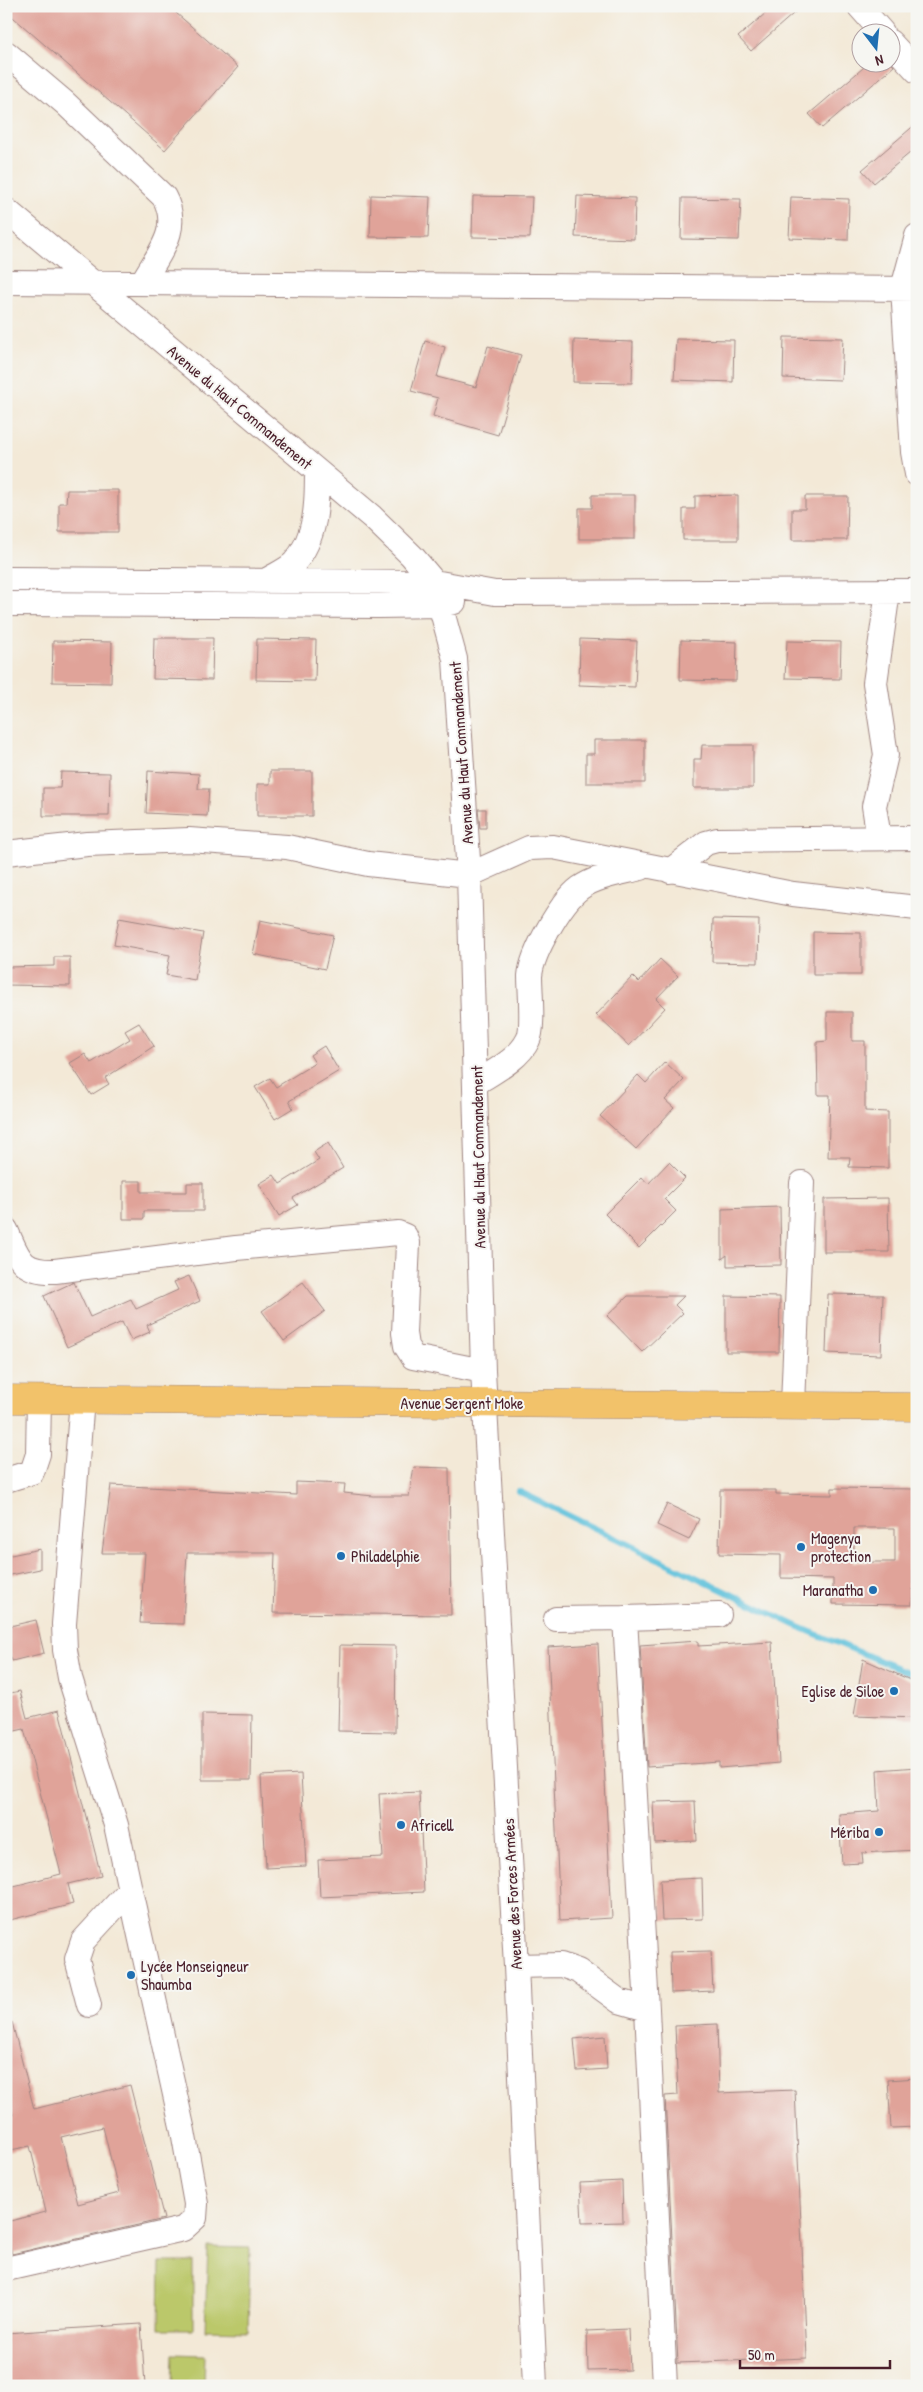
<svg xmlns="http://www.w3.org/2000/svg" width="923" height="2392" font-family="'Patrick Hand',sans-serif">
<rect width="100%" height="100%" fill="#f6f6f2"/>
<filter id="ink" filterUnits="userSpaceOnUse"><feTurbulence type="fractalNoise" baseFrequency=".02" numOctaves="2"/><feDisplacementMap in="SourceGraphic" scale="10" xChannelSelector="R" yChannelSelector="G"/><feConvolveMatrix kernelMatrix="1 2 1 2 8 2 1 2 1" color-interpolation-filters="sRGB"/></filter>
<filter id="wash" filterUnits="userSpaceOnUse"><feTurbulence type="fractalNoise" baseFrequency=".0096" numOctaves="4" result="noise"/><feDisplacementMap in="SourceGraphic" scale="20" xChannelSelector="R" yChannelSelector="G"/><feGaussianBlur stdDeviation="1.12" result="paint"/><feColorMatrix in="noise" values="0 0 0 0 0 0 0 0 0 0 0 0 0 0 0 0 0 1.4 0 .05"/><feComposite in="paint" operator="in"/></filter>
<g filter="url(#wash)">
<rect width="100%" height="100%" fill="#f3e9d7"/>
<path fill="#bbc86a" stroke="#82744a" d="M208 2247 250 2248 248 2331 205 2330Z
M160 2262H193V2329H159Z
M173 2354 205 2355 204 2386H172Z"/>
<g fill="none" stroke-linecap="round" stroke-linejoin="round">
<path stroke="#5dc1db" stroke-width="6" d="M518 1491 799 1627 917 1676"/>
</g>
<g id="blocks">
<path fill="#e0a399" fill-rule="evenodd" d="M6 6H168L238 67 165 150 6 11Z
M774 6H802L751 51 738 37Z
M870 62H890L894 66 822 128 809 114Z
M917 123V147L874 183 862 170Z
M371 195 430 197 428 238 370 237Z
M473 196 532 197 530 238 472 237Z
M577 196 635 198 634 239 575 237Z
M791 197 849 199 848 240 789 238Z
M682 198 741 199 739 240 681 239Z
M784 337 843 338 841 380 783 378Z
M676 339 734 340 733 382 674 380Z
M574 340 633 342 632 383 573 382Z
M425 341 445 347 437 377 476 387 488 346 521 355 498 435 433 416 438 398 411 391Z
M67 490H118V532H59V503H66Z
M592 495H635V539H579V508H592Z
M738 495V540H683V509H695V496Z
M805 496H848L847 540H792V509H805Z
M154 638H213L212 680 153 679Z
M257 639 316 640 315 681 256 680Z
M580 639 637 641 635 687 579 685Z
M681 640 737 642 736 681 680 680Z
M53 641 112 642 111 683 52 682Z
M787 641 841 642 840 679 785 678Z
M594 740H645V783H586V754H594Z
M702 745H753V788H694V759H701Z
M148 771 199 774 198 789H209L207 816 146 813Z
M270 771H312V816H257V784H270Z
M61 772 110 773 109 816H43V788H60Z
M478 809H486V828H480Z
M119 918 203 933 195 980 166 975 170 955 114 945Z
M713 919 759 920 758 963 712 962Z
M260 920 333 935 325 969 253 954Z
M813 932 861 933V975H813Z
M54 957H70V986L6 985V967L54 966Z
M660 959 678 976 656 999 665 1008 629 1046 596 1015 633 976 639 982Z
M827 1012H852V1041H865V1111L888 1112V1168L849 1167 850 1157H828L830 1095H818L817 1042 827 1041Z
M139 1023 154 1046 105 1078 109 1084 91 1095 70 1063 85 1054 91 1063 130 1039 125 1031Z
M324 1046 339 1071 289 1101 293 1108 275 1119 255 1087 270 1078 276 1087 315 1063 310 1055Z
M665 1062 684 1080 665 1100 674 1108 636 1149 600 1116 638 1075 646 1083Z
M328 1143 343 1168 293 1198 298 1205 279 1216 259 1184 274 1175 280 1184 319 1160 314 1152Z
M669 1162 685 1178 664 1199 676 1211 639 1248 605 1214 642 1177 648 1184Z
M123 1181H141V1192H187V1183H203V1211H144V1219H123Z
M888 1198 889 1252H824V1199Z
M780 1207 781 1265 727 1266V1255L722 1259V1209Z
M189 1276 200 1301 147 1325 150 1332 131 1340 122 1322 67 1347 44 1296 74 1282 90 1317 131 1299 136 1309 178 1290 174 1282Z
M303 1282 325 1311 284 1341 262 1311Z
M828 1294 883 1295 881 1355 826 1353Z
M628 1296H684L675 1305 683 1313 642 1352 607 1316Z
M726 1296 780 1297 779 1352H726Z
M414 1467 449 1468 451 1615 273 1613 275 1553H187L183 1624 140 1623 145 1553H102L111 1485 296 1495V1482L345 1484 344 1493 373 1496H409Z
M832 1488 917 1489V1570H913L912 1605 833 1604V1579L781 1578V1555L719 1554 720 1490H776V1494L832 1495ZM854 1528H895V1562H854Z
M667 1504 699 1519 689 1540 657 1525Z
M40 1549V1569L6 1576V1556Z
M36 1620 44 1653 12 1661 6 1641V1627Z
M698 1641V1646L772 1642 779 1763 719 1768V1762L647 1767 640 1645Z
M598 1644 612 1918 560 1921 548 1647Z
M340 1645 396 1646 395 1732 338 1731Z
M863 1659 917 1683V1718L854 1716Z
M20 1691 27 1718 59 1710 101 1876 68 1884 73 1904 6 1921V1888L61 1874 24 1729 6 1733V1694Z
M202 1714 252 1715 251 1780H202Z
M917 1767V1850L862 1853 863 1863 842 1864 839 1814 879 1811 877 1770Z
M301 1774 306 1866 266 1868 261 1776Z
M419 1792 424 1892 320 1897 318 1860 383 1857 379 1794Z
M695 1801 697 1841 655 1843 653 1802Z
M702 1878 703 1919 662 1920 660 1880Z
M711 1951 713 1991 671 1993 670 1952Z
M12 2022 34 2109 130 2085 164 2219 12 2254 6 2232V2222L46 2212 30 2146 6 2151V2116L13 2115 6 2087V2023ZM103 2127 119 2193 78 2204 61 2137Z
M717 2024 719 2093 795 2090 807 2358 678 2363 665 2096 678 2095 675 2026Z
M605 2036 607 2069 577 2071 574 2039Z
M917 2078V2127L891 2128 888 2080Z
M622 2181 623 2222 582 2223 580 2183Z
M141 2324 145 2386H28V2382L6 2386V2333Z
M628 2329 630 2370 588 2371 587 2331Z"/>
</g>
</g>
<g filter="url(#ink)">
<use href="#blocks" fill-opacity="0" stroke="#9e8481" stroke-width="1"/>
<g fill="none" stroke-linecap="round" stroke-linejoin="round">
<g stroke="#9e8481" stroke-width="26">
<path id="minor" d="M859 6 882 32
M890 42 917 71
M6 53 65 103 164 197C182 230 158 254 142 283
M6 210 372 517 412 556 434 582 455 659 469 875 483 1371 516 1966 535 2386
M917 236 903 288 913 452 917 474
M6 282 917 289
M6 579 434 582 495 593 917 591
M267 580C275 575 287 570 294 563 317 537 317 503 317 471
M6 604 379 606 440 605 454 602
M879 838 874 806 886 755 875 683 888 591
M6 853 87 844 189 840 287 847 368 864 469 875 529 848 553 847 793 894 917 908
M670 871 706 843 717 840 917 838
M476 1083C493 1072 519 1059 528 1040 534 1029 530 991 530 976 532 953 561 902 580 888 597 876 621 873 641 868
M6 1230C19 1258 20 1272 55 1271L236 1248 398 1233 405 1236 408 1243 404 1333 406 1346 413 1357 483 1371
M793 1405 802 1183
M6 1480 32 1472 38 1454 39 1399
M556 1619 625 1618
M516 1966 561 1965 578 1971 619 2001 647 2009 625 1618 719 1615
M89 2005 77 1959 83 1941 130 1890
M647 2009 665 2386
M6 2269 183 2229 195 2218 196 2204 183 2131 130 1890 116 1825 70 1678 65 1650 64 1624 82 1399"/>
</g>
<g stroke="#9e8481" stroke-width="29">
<path id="major" d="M6 1399 917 1407"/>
</g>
<use href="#minor" stroke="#fff" stroke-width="24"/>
<use href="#major" stroke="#f2c26a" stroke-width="28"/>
</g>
</g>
<g fill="#1f6fb2" stroke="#f6f6f2" stroke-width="2">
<circle cx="801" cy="1547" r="5"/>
<circle cx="341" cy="1556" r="5"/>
<circle cx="873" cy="1590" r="5"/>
<circle cx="894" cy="1691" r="5"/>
<circle cx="401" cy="1825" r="5"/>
<circle cx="879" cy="1832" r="5"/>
<circle cx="131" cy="1975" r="5"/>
</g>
<g text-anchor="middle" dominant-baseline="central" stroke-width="4" stroke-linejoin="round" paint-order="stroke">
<g font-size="16" fill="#4a1f2b" stroke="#f6f6f2">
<text transform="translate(240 407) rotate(40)">Avenue du Haut Commandement</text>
<text transform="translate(461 753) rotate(-94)">Avenue du Haut Commandement</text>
<text transform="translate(478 1157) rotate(-91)">Avenue du Haut Commandement</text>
<text x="462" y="1403">Avenue Sergent Moke</text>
<text transform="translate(512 1894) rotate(-93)">Avenue des Forces Armées</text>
</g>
<g font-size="16" fill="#4a1f2b" stroke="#f6f6f2" text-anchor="start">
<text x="811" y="1538">Magenya<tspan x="811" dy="18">protection</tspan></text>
<text x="351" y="1556">Philadelphie</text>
<text x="863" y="1590" text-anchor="end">Maranatha</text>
<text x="884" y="1691" text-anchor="end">Eglise de Siloe</text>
<text x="411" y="1825">Africell</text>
<text x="869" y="1832" text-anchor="end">Mériba</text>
<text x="141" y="1966">Lycée Monseigneur<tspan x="141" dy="18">Shaumba</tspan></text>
</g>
</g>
<rect width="923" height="2392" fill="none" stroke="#f6f6f2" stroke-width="25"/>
<g transform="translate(876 48) rotate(164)"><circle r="24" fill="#f6f6f2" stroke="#b1a0a2"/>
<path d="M0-4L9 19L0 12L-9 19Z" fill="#1f6fb2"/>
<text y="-8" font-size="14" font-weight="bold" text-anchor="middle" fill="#4a1f2b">N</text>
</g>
<path d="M740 2360v8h150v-8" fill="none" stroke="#4a1f2b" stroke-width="2.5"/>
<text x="748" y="2360" font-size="15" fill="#4a1f2b" stroke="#f6f6f2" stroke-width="4" paint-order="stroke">50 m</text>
</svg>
